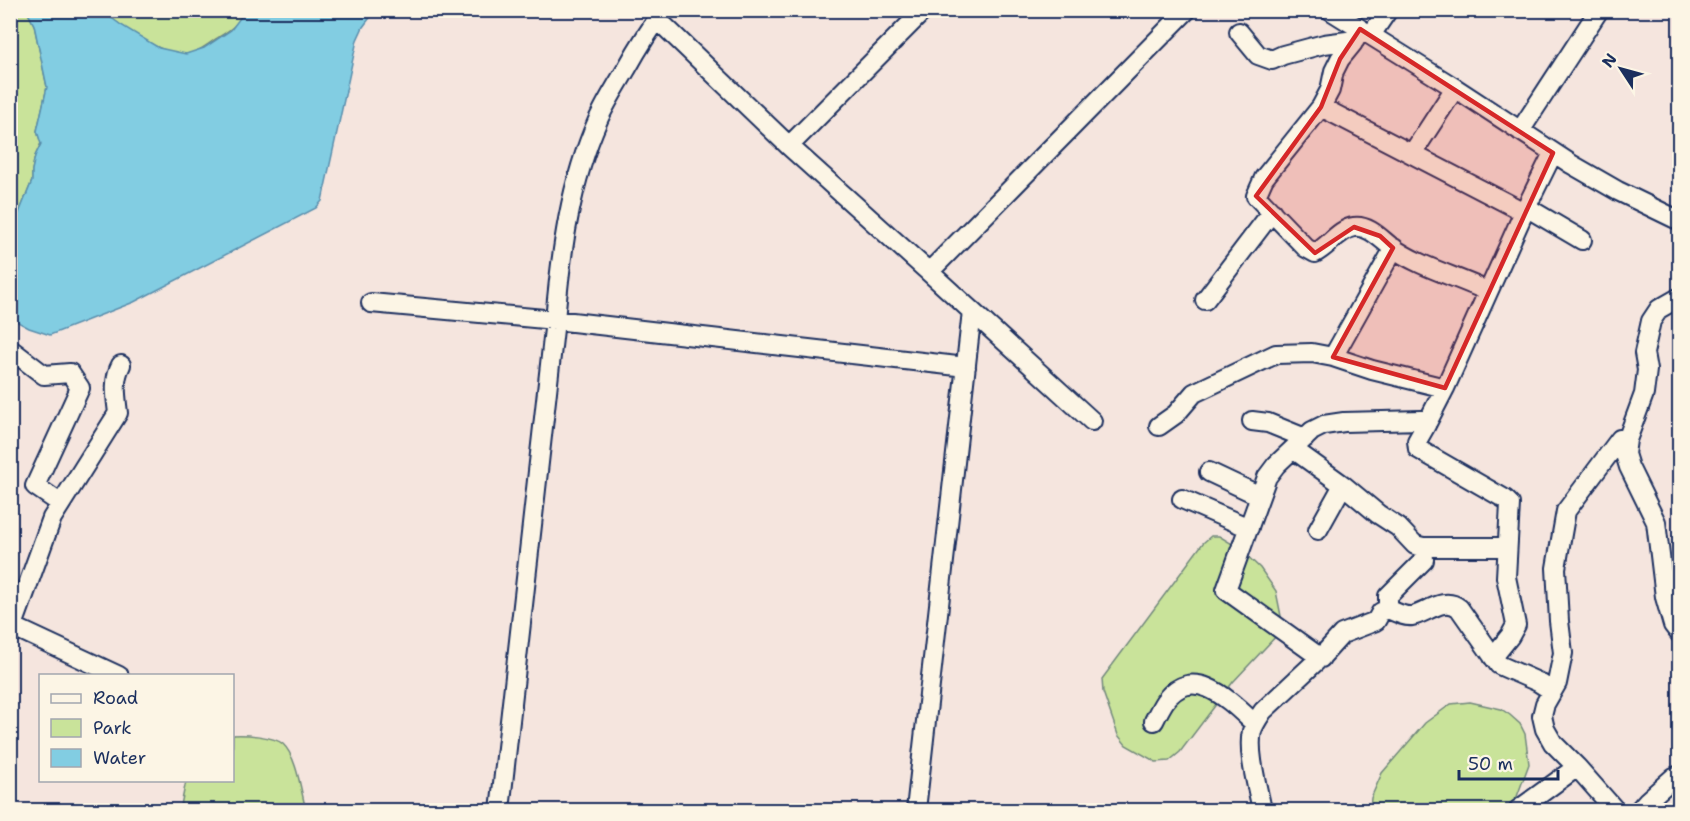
<svg xmlns="http://www.w3.org/2000/svg" width="1690" height="821" font-family="'Shantell Sans',sans-serif">
<rect width="100%" height="100%" fill="#f5e5de"/>
<filter id="ink" filterUnits="userSpaceOnUse"><feTurbulence type="fractalNoise" baseFrequency=".0167" numOctaves="2"/><feDisplacementMap in="SourceGraphic" scale="12" xChannelSelector="R" yChannelSelector="G"/><feConvolveMatrix kernelMatrix="1 2 1 2 8 2 1 2 1" color-interpolation-filters="sRGB"/></filter>
<g filter="url(#ink)">
<path fill="#c9e39a" stroke="#72897c" stroke-width="1.5" d="M11 11H27L34 25 47 87 37 131 41 143 35 156 32 170V181L19 213 11 228Z
M102 11H244C239 24 230 30 219 37 209 43 197 54 185 54 158 54 123 27 102 11Z
M1211 536H1219L1239 548 1260 568 1276 591 1282 621 1278 634 1233 682 1180 752 1169 761 1156 762 1126 745 1118 735 1103 692 1102 679 1203 543Z
M1470 702 1501 709 1510 715 1520 724 1525 734 1529 764 1512 810H1370L1371 798 1382 773 1425 723 1451 704Z
M233 735C244 734 274 736 283 744 297 757 301 792 306 810H180L186 781 232 780Z"/>
<path fill="#82cde2" stroke="#598ead" stroke-width="1.5" d="M27 11H102L121 25 159 48 186 54 204 48 231 30 243 14 244 11H375L363 27 357 40 322 201 316 208 134 302 50 335 29 328 14 320 10 316 11 228 19 213 32 181V170L35 156 41 144 37 131 47 87 34 25Z"/>
<g fill="none" stroke-linecap="round" stroke-linejoin="round">
<g stroke="#1b2f5e" stroke-width="22">
<path id="minor" d="M1330 10 1455 88 1571 164 1618 191 1680 221
M657 19 789 146 929 272 1092 421
M1239 32 1258 55 1272 60 1283 55 1324 44 1355 40
M1371 35 1388 10
M1321 107 1264 178 1256 196 1306 248 1315 253C1328 247 1339 229 1354 227 1368 225 1380 238 1390 246 1419 267 1455 276 1487 291
M1520 131 1599 10
M789 146 924 10
M1412 154 1455 88
M1526 207 1582 240
M1524 212 1553 153
M929 272 1187 10
M1680 297 1659 309 1651 321 1644 353 1647 370 1644 394 1627 440 1625 454 1629 467 1656 522 1665 597 1673 625 1680 634
M1205 300 1272 212
M371 303 555 320 966 367
M10 349 44 375 70 373 80 388 35 486 60 503
M1333 357 1394 248
M1445 388 1425 427 1417 441 1418 449 1505 499 1510 504 1506 577 1516 625 1510 636 1493 657
M1252 421 1268 423 1305 438
M1159 426 1176 414 1194 393 1276 354 1312 353 1333 357 1372 370 1445 388 1524 212 1321 107 1330 90 1334 71 1340 59 1353 43 1356 34 1360 29
M1293 449 1343 485 1378 514 1398 527 1415 545 1423 547H1506
M1209 472 1260 496
M1182 499 1249 528
M1318 530 1343 485
M1388 609V596L1424 560 1423 547
M14 627 119 676
M10 634 52 518 118 413C116 397 113 379 121 365
M1321 658 1226 590 1267 477 1276 465 1312 431 1324 425 1344 422 1421 420 1428 421
M1154 721C1157 715 1161 707 1165 701 1194 662 1231 702 1255 724
M1577 767 1615 810
M500 810 555 320C561 252 570 183 598 120 606 102 617 85 627 68 638 48 650 29 664 10
M916 810 972 311
M1262 810C1258 789 1247 752 1252 731 1254 724 1259 717 1263 711L1323 655 1342 634 1376 621 1381 612 1388 609C1395 612 1404 617 1412 616 1427 613 1444 596 1459 608L1499 665 1538 682 1552 691
M1518 810 1577 767 1553 743 1545 729 1542 716 1545 704 1557 683 1563 653 1559 621 1556 568 1566 511 1620 439 1627 440
M1639 810 1647 801 1674 777 1680 775"/>
</g>
<use href="#minor" stroke="#fcf5e5" stroke-width="18"/>
</g>
</g>
<path fill="#d62828" fill-opacity="0.2" stroke="#d62828" stroke-width="4.5" stroke-linejoin="round" d="M1360 29 1553 153 1445 388 1333 357 1393 248 1380 236 1354 227 1315 253 1256 196 1321 107 1340 59Z"/>
<rect width="1690" height="821" fill="none" stroke="#fcf5e5" stroke-width="36"/>
<rect x="18" y="18" width="1654" height="785" fill="none" stroke="#1b2f5e" stroke-width="2" filter="url(#ink)"/>
<rect x="39" y="674" width="195" height="108" fill="#fcf5e5" stroke="#a2a6af" stroke-width="1.5"/>
<rect x="51" y="694" width="30" height="9" fill="#fcf5e5" stroke="#a2a6af" stroke-width="1.5"/>
<text x="93" y="704" font-size="18" fill="#1b2f5e">Road</text>
<rect x="51" y="719" width="30" height="18" fill="#c9e39a" stroke="#a2a6af" stroke-width="1.5"/>
<text x="93" y="734" font-size="18" fill="#1b2f5e">Park</text>
<rect x="51" y="749" width="30" height="18" fill="#82cde2" stroke="#a2a6af" stroke-width="1.5"/>
<text x="93" y="764" font-size="18" fill="#1b2f5e">Water</text>
<g transform="translate(1621 69) rotate(306)" stroke="#fcf5e5" stroke-width="4.5" paint-order="stroke">
<path d="M0-4.5L10 22L0 15L-10 22Z" fill="#1b2f5e"/>
<text y="-9" font-size="16" font-weight="bold" text-anchor="middle" fill="#1b2f5e">N</text>
</g>
<path d="M1459 770v9h99v-9" fill="none" stroke="#1b2f5e" stroke-width="3"/>
<text x="1468" y="770" font-size="18" fill="#1b2f5e" stroke="#fcf5e5" stroke-width="4.5" paint-order="stroke">50 m</text>
</svg>
